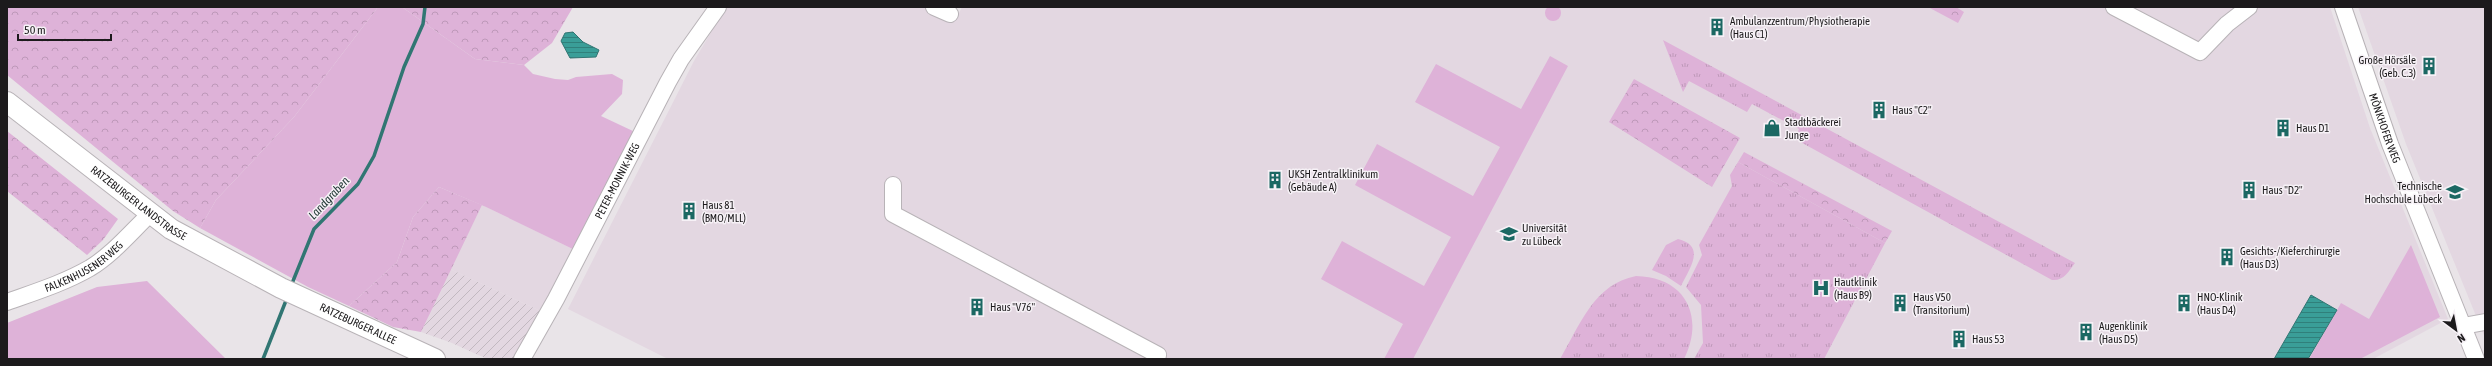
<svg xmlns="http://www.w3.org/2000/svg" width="2492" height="366" font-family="'Asap Condensed',sans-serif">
<defs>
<pattern id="industrial-furrows" width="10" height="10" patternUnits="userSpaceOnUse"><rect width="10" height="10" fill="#e3d7e1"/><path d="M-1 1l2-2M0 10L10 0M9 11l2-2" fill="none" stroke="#c2b8c0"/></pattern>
<pattern id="forest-crowns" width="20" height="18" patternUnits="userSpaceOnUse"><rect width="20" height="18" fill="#deb2d8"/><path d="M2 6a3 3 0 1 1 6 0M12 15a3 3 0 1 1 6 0" fill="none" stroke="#be98b9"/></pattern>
<pattern id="park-tufts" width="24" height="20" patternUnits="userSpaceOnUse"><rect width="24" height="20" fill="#deb2d8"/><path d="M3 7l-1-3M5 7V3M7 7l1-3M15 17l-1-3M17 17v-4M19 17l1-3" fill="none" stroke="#be98b9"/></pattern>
<pattern id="water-rules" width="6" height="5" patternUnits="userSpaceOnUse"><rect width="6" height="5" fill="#3a9e98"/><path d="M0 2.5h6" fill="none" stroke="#30807b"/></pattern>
</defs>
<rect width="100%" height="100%" fill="#e9e4e8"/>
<path fill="#e3d7e1" d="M726 7H934L957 17 962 7H2330L2370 128 2448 319 2373 359H668L568 309 694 61Z
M2358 7H2485V338L2406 144Z
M482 205 581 253 547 314 450 269Z"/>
<path fill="url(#industrial-furrows)" d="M450 269 547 314 522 359H487L452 343 421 332Z"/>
<path fill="#deb2d8" d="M1545 13a8 8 0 1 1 16 0a8 8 0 1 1-16 0Z
M378 7H402L475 59 524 65 533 74 555 79 568 80 576 77 612 74 623 80 622 94 601 116 635 132 581 253 486 207 439 187 413 217 397 262 349 306 308 287 200 228 216 200 294 117Z
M1550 56 1568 66 1413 359H1384L1403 324 1321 279 1342 241 1424 286 1451 237 1355 185 1377 144 1473 196 1500 147 1415 102 1436 64 1521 109Z
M2411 245 2440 317 2360 359H2309L2341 303 2369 319Z
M147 281 226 359H7V323L97 287Z"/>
<path fill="url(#forest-crowns)" d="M7 7H378L294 117 216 200 200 228 173 211 7 75Z
M402 7H573L552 43 524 65 475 59Z
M1928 7H1956L1964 12 1958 23Z
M1634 79 1740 138 1712 187 1609 122Z
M7 131 118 219 103 240 87 255 7 191Z
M1744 152 1892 231 1885 243 1738 162Z
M439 187 482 205 421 332 393 327 349 306 397 262 413 217Z"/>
<path fill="url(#park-tufts)" d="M1663 40 2075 263C2068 272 2064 281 2052 280L1795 139 1799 129 1752 104 1747 112 1689 81 1683 92Z
M1738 162 1885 243 1824 359H1694L1703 343 1701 305 1686 287 1702 255 1699 245 1732 186 1730 175Z
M1678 239C1707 246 1689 269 1681 286L1666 276 1652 270 1666 245Z
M1636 276C1686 277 1705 317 1684 359H1560C1580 325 1594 284 1636 276Z"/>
<path fill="url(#water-rules)" stroke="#317673" d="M573 32 583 42 599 50 596 57 570 58 561 41 565 33Z
M2311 295 2337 310 2308 359H2274Z"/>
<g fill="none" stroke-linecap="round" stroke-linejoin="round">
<path stroke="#317673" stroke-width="3.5" d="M291 286 314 229 358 184 374 156 404 67 423 24 425 7
M263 359 287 298"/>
<g stroke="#b8b3b7" stroke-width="18">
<g id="minor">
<path d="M934 7 950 14"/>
<path d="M2114 7 2200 52 2227 24 2249 7"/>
<path id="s1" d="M2343 7 2390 144 2476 359"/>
<path d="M893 185V214L1158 355 1157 359"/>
<path id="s2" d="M7 302C35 292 64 283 90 268 113 254 131 232 150 214"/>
<path d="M2463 326 2485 322"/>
<path id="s3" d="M522 359 556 299 668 82 681 59 718 7"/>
</g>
</g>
<g stroke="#b8b3b7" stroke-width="22">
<g id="major">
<path id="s4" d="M7 102 171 229 281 288 435 359"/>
</g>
</g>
<use href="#minor" stroke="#fff" stroke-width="16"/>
<use href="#major" stroke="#fff" stroke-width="20"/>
</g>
<defs>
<g id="building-bare" transform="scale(1.38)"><path d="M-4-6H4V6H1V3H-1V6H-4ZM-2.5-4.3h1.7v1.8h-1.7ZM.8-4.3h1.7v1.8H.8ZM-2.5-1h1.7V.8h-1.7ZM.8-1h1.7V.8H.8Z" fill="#1b6863" stroke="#f6f1f6" stroke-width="2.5" paint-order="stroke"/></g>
<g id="shop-bare" transform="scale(1.38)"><path d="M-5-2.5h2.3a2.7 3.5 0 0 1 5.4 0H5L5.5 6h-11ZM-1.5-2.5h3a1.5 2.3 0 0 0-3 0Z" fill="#1b6863" stroke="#f6f1f6" stroke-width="2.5" paint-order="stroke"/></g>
<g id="university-bare" transform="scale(1.38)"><path d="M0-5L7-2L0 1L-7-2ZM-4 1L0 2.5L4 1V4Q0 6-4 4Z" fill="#1b6863" stroke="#f6f1f6" stroke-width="2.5" paint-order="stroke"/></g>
<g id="hospital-bare" transform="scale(1.38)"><path d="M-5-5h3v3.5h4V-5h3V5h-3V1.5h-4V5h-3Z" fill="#1b6863" stroke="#f6f1f6" stroke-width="2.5" paint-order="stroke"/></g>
</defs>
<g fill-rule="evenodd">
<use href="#building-bare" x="1717" y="27"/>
<use href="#building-bare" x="2429" y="66"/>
<use href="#building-bare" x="1879" y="110"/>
<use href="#shop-bare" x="1772" y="128"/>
<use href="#building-bare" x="2283" y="128"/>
<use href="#building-bare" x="1275" y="180"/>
<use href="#building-bare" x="2249" y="190"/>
<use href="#university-bare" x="2455" y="192"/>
<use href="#building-bare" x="689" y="211"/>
<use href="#university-bare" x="1509" y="234"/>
<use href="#building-bare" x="2227" y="257"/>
<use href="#hospital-bare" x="1821" y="288"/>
<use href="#building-bare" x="1900" y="303"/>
<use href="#building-bare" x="2184" y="303"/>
<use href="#building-bare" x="977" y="307"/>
<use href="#building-bare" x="2086" y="332"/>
<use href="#building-bare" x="1959" y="339"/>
</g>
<g text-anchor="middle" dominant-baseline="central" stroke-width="3" stroke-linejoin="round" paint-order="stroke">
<g font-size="11" fill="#1c1a1c" stroke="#f6f1f6" text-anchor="start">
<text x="1730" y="21">Ambulanzzentrum/Physiotherapie<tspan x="1730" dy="13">(Haus C1)</tspan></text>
<text x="2416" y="60" text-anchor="end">Große Hörsäle<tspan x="2416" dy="13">(Geb. C.3)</tspan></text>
<text x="1892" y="110">Haus "C2"</text>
<text x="1785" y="122">Stadtbäckerei<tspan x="1785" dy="13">Junge</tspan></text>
<text x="2296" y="128">Haus D1</text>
<text x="1288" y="174">UKSH Zentralklinikum<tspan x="1288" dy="13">(Gebäude A)</tspan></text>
<text x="2442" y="186" text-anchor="end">Technische<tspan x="2442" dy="13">Hochschule Lübeck</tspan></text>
<text x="2262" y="190">Haus "D2"</text>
<text x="702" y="205">Haus 81<tspan x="702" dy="13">(BMO/MLL)</tspan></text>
<text x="1522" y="228">Universität<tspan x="1522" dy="13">zu Lübeck</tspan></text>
<text x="2240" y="251">Gesichts-/Kieferchirurgie<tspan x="2240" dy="13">(Haus D3)</tspan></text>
<text x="1834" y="282">Hautklinik<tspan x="1834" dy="13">(Haus B9)</tspan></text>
<text x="1913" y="297">Haus V50<tspan x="1913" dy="13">(Transitorium)</tspan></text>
<text x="2197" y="297">HNO-Klinik<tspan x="2197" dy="13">(Haus D4)</tspan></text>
<text x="990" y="307">Haus "V76"</text>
<text x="2099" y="326">Augenklinik<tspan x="2099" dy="13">(Haus D5)</tspan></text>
<text x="1972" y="339">Haus 53</text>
</g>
<g font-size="11" fill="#1c1a1c" stroke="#f6f1f6">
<text stroke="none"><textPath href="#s1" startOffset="128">MÖNKHOFER WEG</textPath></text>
<text stroke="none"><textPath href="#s3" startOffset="202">PETER-MONNIK-WEG</textPath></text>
<text stroke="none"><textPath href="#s4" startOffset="166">RATZEBURGER LANDSTRASSE</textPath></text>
<text stroke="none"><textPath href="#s2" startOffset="85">FALKENHUSENER WEG</textPath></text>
<text stroke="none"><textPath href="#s4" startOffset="417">RATZEBURGER ALLEE</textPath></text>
</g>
<g font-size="12" font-style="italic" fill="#1e3432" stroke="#f6f1f6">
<text transform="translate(329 198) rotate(-47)">Landgraben</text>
</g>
</g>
<rect width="2492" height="366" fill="none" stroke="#1c1a1c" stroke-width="16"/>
<g transform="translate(2456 330) rotate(148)" stroke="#f6f1f6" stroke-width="3" paint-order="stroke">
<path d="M0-3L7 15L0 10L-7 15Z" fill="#1c1a1c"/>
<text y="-6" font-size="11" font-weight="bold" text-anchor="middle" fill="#1c1a1c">N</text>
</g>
<path d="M18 34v6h93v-6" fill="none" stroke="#1c1a1c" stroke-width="2"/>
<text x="24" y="34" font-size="12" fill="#1c1a1c" stroke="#f6f1f6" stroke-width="3" paint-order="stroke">50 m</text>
</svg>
